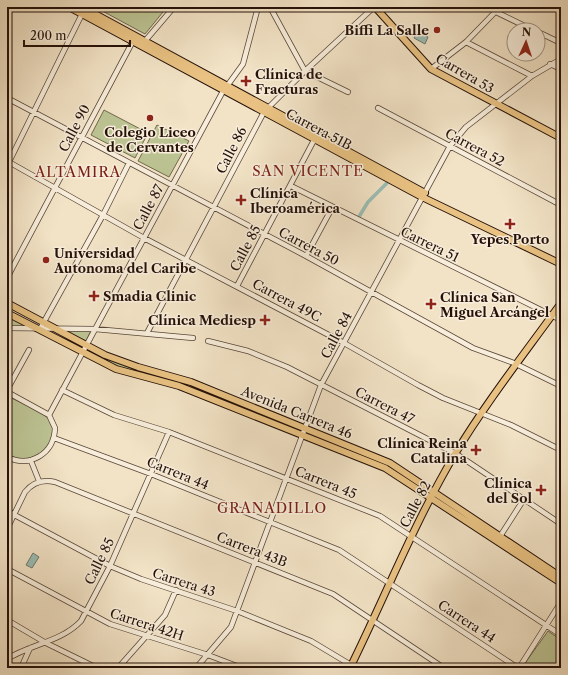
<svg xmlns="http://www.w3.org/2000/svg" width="568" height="675" font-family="'Libre Caslon Text',serif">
<rect width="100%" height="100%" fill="#f2e3c6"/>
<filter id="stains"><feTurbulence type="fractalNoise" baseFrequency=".005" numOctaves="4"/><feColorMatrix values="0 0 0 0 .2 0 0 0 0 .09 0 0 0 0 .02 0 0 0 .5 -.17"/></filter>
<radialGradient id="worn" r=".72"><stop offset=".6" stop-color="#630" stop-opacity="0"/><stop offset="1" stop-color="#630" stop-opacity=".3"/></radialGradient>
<path fill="#bcc393" stroke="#706a4e" d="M95 7H163V12L145 34Z
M104 110 148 133 135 158 91 135Z
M157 125 189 141 169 177 138 161Z
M7 315 34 327 7 326Z
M60 329 91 331 86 341Z
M91 351 138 371 184 383 183 385 122 368 89 353Z
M195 385 297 426 295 430 193 389Z
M7 396C17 401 45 412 50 421 59 435 45 454 31 459 24 461 13 458 7 455Z
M548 631 561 640V668H526L523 666Z"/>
<path fill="#9bbeb5" stroke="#6c7970" d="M417 32 428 37 425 44 414 38Z
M33 553 39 557 32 568 26 565Z"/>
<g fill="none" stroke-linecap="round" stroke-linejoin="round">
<path stroke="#9bbeb5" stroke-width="3.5" d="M357 220 368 202 387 183"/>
<g stroke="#584638" stroke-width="6">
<path id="minor" d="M270 7 305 71 348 92
M496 12 533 30
M538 32 561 43
M143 41H145L174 7
M466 42 532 76
M550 64 561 69
M431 69 466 42 500 7
M7 98 306 256 473 348 514 363 561 386
M378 108 561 205
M7 161 144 238 344 343 418 385 443 398 511 425 561 450
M7 166 82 14
M291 186 561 320
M306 256 332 208
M7 278 133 41H135
M237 286 313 142 318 139
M7 328 95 329 193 338
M40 329 103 215 129 163
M147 333 264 112 305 71 374 7
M208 341 248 351 287 367 441 446 458 455 561 524
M7 390 29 350
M62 390 114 415 169 432 380 516 561 635
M7 392 49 415 55 428C54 454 30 468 7 457
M49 415 222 93 243 64 258 7
M54 438 151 474 339 550 518 668
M31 461 39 481
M7 511 110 566 141 579 237 611 311 641 356 668
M7 529 25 492C33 482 43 479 55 482L333 594 444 668
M499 538 524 499
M7 569 110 624 208 655 242 668
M7 620 46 643 97 668
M7 659C31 644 61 642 81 621L110 566 169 432
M21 668 30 648
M118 668 165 615 176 590
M196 668 231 627 321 385 450 146 466 127 532 76 561 59
M519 668 561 602"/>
</g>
<g stroke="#251109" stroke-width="8">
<path id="major" d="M69 7 422 197 561 264
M82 7 425 193
M375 7 431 69 561 138
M7 303 105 355 138 367 191 382 390 463 561 577
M7 313 116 369 179 386 385 468 561 583
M350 668C385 597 414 523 455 454 487 401 525 353 561 303"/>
</g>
<use href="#minor" stroke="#f7edda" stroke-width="4.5"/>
<use href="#major" stroke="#e9c283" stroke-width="6"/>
</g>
<g fill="#8f2418" stroke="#f7edda" stroke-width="1.5">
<circle cx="437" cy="30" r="4"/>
<path d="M244 75h4v4h4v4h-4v4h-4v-4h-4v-4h4z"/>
<circle cx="150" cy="118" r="4"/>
<path d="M239 194h4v4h4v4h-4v4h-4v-4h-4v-4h4z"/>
<path d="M508 218h4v4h4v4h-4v4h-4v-4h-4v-4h4z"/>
<circle cx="46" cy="260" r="4"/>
<path d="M92 290h4v4h4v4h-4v4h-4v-4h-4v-4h4z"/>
<path d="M429 298h4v4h4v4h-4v4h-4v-4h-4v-4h4z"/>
<path d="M263 314h4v4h4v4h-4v4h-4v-4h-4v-4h4z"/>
<path d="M474 444h4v4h4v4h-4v4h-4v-4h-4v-4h4z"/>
<path d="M539 484h4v4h4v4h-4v4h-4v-4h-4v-4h4z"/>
</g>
<g text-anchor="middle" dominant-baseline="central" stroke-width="3" stroke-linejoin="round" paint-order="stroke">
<g font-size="13" font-weight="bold" fill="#251109" stroke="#f7edda" text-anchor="start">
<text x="429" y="30" text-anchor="end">Biffi La Salle</text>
<text x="255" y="74">Clínica de<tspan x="255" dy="15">Fracturas</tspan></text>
<text x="150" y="132" text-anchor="middle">Colegio Liceo<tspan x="150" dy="15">de Cervantes</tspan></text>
<text x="250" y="193">Clínica<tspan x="250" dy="15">Iberoamérica</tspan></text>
<text x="510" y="239" text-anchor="middle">Yepes Porto</text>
<text x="54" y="253">Universidad<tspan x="54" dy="15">Autonoma del Caribe</tspan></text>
<text x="103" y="296">Smadia Clinic</text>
<text x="440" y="297">Clínica San<tspan x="440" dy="15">Miguel Arcángel</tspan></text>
<text x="256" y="320" text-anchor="end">Clínica Mediesp</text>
<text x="467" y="443" text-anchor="end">Clínica Reina<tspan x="467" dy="15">Catalina</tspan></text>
<text x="532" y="483" text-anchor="end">Clínica<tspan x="532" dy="15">del Sol</tspan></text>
</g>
<g font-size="13" fill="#251109" stroke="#f7edda">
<text transform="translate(465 73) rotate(30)">Carrera 53</text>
<text transform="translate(74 128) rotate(-62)">Calle 90</text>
<text transform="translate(319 129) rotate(28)">Carrera 51B</text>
<text transform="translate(475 147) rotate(28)">Carrera 52</text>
<text transform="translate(231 150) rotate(-63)">Calle 86</text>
<text transform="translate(148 207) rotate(-62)">Calle 87</text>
<text transform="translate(430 244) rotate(26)">Carrera 51</text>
<text transform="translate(309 246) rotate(28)">Carrera 50</text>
<text transform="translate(245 248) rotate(-62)">Calle 85</text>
<text transform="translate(287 300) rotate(28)">Carrera 49C</text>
<text transform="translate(336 335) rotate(-62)">Calle 84</text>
<text transform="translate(385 405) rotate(27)">Carrera 47</text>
<text transform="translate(297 412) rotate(22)">Avenida Carrera 46</text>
<text transform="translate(178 473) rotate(22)">Carrera 44</text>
<text transform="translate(326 482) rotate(22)">Carrera 45</text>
<text transform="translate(415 504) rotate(-62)">Calle 82</text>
<text transform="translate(252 549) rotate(21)">Carrera 43B</text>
<text transform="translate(99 561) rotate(-64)">Calle 85</text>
<text transform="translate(184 582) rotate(18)">Carrera 43</text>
<text transform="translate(467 621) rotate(33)">Carrera 44</text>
<text transform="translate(147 624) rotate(18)">Carrera 42H</text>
</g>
<g font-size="14" letter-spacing="1" fill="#7a1f14" stroke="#f7edda">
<text x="308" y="171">SAN VICENTE</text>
<text x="78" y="172">ALTAMIRA</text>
<text x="272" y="508">GRANADILLO</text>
</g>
</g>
<rect width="568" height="675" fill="none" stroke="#f2e3c6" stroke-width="24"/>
<rect x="8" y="8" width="552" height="659" fill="none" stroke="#251109" stroke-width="2"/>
<rect x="12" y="12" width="544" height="651" fill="none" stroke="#251109"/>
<g transform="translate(526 42) rotate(3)"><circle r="19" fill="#f7edda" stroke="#a39586"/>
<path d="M0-3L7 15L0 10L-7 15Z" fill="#8f2418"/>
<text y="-6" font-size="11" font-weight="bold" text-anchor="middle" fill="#251109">N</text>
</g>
<path d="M24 40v6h106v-6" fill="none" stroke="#251109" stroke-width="2"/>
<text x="30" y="40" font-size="12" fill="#251109" stroke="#f7edda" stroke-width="3" paint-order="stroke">200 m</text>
<rect width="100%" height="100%" filter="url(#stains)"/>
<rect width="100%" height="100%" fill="url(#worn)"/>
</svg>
